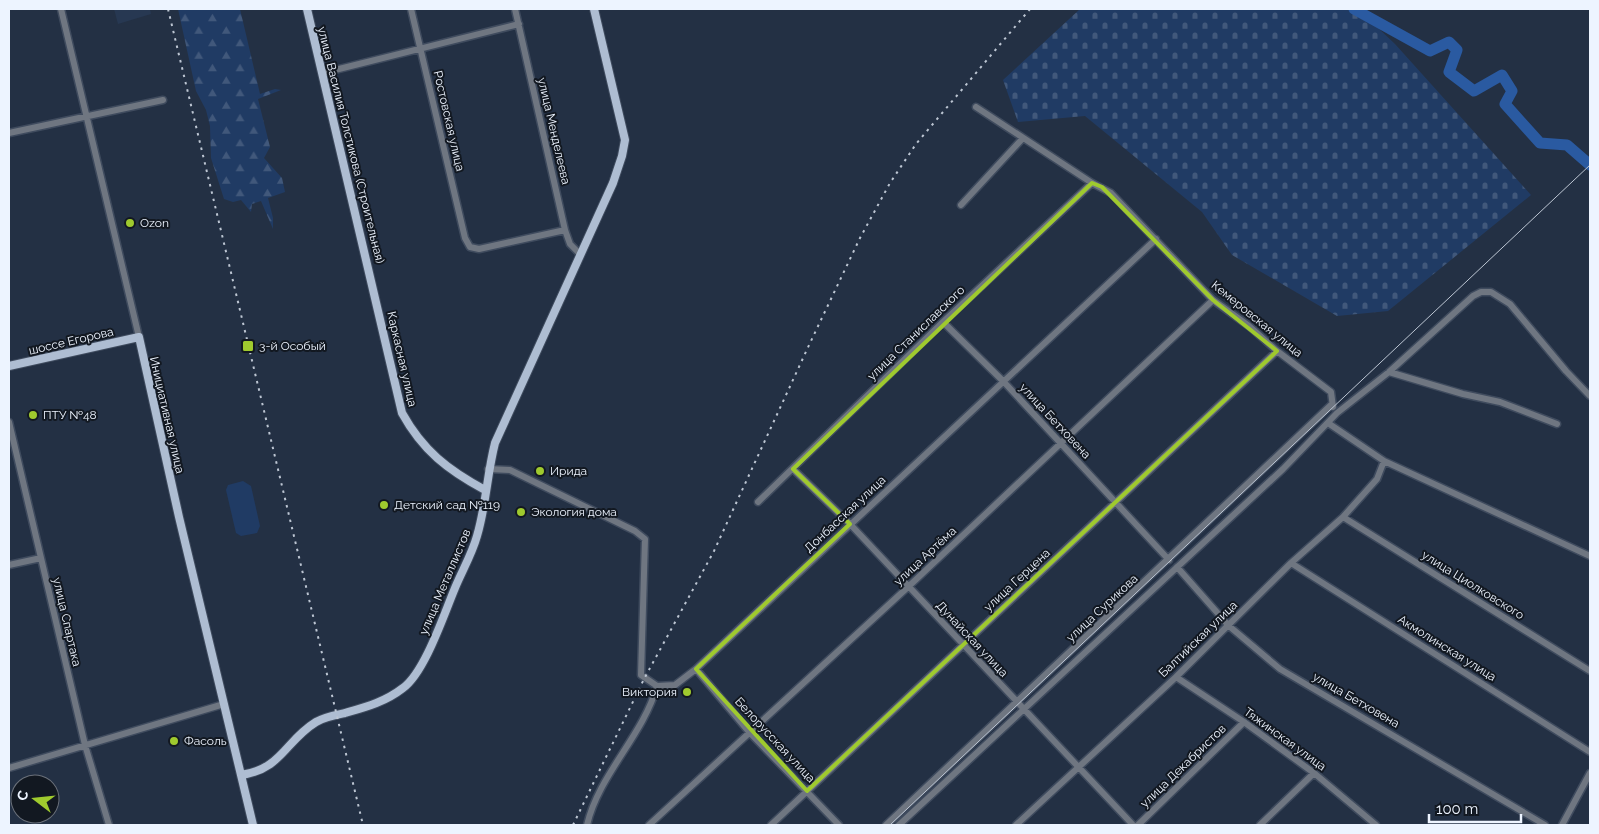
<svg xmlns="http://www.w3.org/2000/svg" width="1599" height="834" font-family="Raleway,sans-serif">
<defs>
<pattern id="forest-firs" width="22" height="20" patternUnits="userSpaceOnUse" patternTransform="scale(1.25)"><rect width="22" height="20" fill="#203b64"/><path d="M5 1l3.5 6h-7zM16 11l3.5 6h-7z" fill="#41587b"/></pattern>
<pattern id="cemetery-stones" width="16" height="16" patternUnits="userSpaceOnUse" patternTransform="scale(1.25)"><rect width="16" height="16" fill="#203b64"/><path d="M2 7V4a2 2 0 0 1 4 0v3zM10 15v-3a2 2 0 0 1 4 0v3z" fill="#41587b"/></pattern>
</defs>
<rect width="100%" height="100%" fill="#233044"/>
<path fill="#273852" d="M114 9H150L151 14 118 24Z"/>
<path fill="url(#forest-firs)" d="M178 9H240L260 94 275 89 281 90 258 99 270 147 264 158 282 178 285 192 268 198 273 218V229L261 201 252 204 251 212 241 200 233 202 224 199 211 158 210 126 206 110 196 91Z"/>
<path fill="url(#cemetery-stones)" d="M1080 9H1358L1395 44 1531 195 1388 311 1337 316 1232 255 1202 212 1085 116 1018 122 1003 80Z"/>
<path fill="#203b64" d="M243 481 251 486 260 526 257 533 241 536 236 533 226 490 228 485Z"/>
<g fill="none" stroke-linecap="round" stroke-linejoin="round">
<path stroke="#2a5aa1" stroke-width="11" d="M1354 9 1430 51 1449 42 1457 50 1449 72 1474 91 1502 75 1512 91 1505 104 1540 143 1567 145 1590 165"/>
<g stroke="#3f4b5e" stroke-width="9">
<path id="minor" d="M61 9 139 337
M411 9 465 238 470 247 479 249 565 230
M515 9 565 230 570 244 580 254
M323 73 519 24
M976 107 1092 183 1111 193 1213 300 1249 326 1277 351 1331 392 1333 407
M9 133 163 100
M961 205 1023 138
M943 322 1003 381 1169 560
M1389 372 1463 394 1500 402 1557 424
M9 422 85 745 109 825
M1328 423 1384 461 1590 556
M488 469 510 470 635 531 645 539 641 675 657 686
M793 469 850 524 1133 825
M758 502 943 322 1092 183
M1343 517 1590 671
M1291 563 1590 752
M9 565 41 558
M1177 567 1229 626 1280 669 1545 825
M696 669 750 733 839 825
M1176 677 1244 722 1314 773 1376 825
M657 686 675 685 696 669 1156 239
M9 768 224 704
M587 825C599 774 643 736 657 686
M649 825 908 587 1213 300
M771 825 1277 351
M886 825 1331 405
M899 825 1283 469 1337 413 1389 372 1473 296 1481 292H1491L1510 304 1566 371 1590 396
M1016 825 1176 677 1291 563 1343 517 1377 479 1384 461
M1138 825 1244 722
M1260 825 1314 773
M1562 825 1590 773"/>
</g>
<g stroke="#3f4b5e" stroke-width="10">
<path id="major" d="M307 9 402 413C423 451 448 470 485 490
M9 366 139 337 179 517 253 825
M241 775C282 769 285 741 316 722 324 717 335 715 345 713 366 707 385 702 403 688 425 672 444 614 455 588 462 571 472 554 477 536 486 506 487 474 495 443L613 183 622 156 625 140 594 9"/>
</g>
<use href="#minor" stroke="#6f7681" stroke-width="6"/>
<use href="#major" stroke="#aebdd2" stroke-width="8"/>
<path stroke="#bdc6d3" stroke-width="1" d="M890 825 1590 165"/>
<path stroke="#bdc6d3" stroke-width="2" stroke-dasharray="2.5 5" stroke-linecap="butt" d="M168 9 363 825
M573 825 644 679 714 551 810 343 860 238 890 183 916 144 1030 9"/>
</g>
<path fill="none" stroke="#9fca2e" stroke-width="4" stroke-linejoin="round" d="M1092 183 1102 187 1213 300 1277 351 807 791 696 669 850 524 793 469Z"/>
<g fill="#9fca2e" stroke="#121821" stroke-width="2">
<circle cx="130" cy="223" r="5"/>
<rect x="242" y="340" width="12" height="12" rx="2.5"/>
<circle cx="33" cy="415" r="5"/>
<circle cx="540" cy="471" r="5"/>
<circle cx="384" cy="505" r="5"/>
<circle cx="521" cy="512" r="5"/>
<circle cx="687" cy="692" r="5"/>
<circle cx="174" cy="741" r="5"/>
</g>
<g text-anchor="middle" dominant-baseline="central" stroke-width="4" stroke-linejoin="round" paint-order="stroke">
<g font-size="12" fill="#edf4ff" stroke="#121821">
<text transform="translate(449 121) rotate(77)">Ростовская улица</text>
<text transform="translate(554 131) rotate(77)">улица Менделеева</text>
<text transform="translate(351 145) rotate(76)">улица Василия Толстикова (Строительная)</text>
<text transform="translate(1257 319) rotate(39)">Кемеровская улица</text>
<text transform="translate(916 333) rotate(-44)">улица Станиславского</text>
<text transform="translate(71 341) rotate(-13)">шоссе Егорова</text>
<text transform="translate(402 359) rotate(77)">Каркасная улица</text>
<text transform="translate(167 415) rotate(77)">Инициативная улица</text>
<text transform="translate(1055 421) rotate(47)">улица Бетховена</text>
<text transform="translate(845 514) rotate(-43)">Донбасская улица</text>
<text transform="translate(925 556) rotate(-43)">улица Артёма</text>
<text transform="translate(1017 580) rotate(-43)">улица Герцена</text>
<text transform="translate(445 582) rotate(-67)">улица Металлистов</text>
<text transform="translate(1473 585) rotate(32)">улица Циолковского</text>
<text transform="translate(1102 608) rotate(-43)">улица Сурикова</text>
<text transform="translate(67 622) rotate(77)">улица Спартака</text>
<text transform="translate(972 639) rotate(47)">Дунайская улица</text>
<text transform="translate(1198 639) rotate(-44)">Балтийская улица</text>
<text transform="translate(1447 648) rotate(32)">Акмолинская улица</text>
<text transform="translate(1356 700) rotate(30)">улица Бетховена</text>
<text transform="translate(1285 739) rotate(36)">Тяжинская улица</text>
<text transform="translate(775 740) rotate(47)">Белорусская улица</text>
<text transform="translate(1183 766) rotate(-44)">улица Декабристов</text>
</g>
<g font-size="12" fill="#edf4ff" stroke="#121821" text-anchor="start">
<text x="140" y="223">Ozon</text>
<text x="259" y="346">3-й Особый</text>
<text x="43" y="415">ПТУ №48</text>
<text x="550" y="471">Ирида</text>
<text x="394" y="505">Детский сад №119</text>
<text x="531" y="512">Экология дома</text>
<text x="677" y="692" text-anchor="end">Виктория</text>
<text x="184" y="741">Фасоль</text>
</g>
</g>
<rect width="1599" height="834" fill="none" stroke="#edf4ff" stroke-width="20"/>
<g transform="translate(35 799) rotate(286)"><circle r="24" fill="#121821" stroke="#6a707a"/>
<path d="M0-4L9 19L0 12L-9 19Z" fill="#9fca2e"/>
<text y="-8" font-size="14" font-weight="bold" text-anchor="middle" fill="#edf4ff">С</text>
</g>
<path d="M1429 814v8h92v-8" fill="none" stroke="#edf4ff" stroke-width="2.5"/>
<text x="1436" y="814" font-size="15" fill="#edf4ff" stroke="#121821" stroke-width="4" paint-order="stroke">100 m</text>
</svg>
